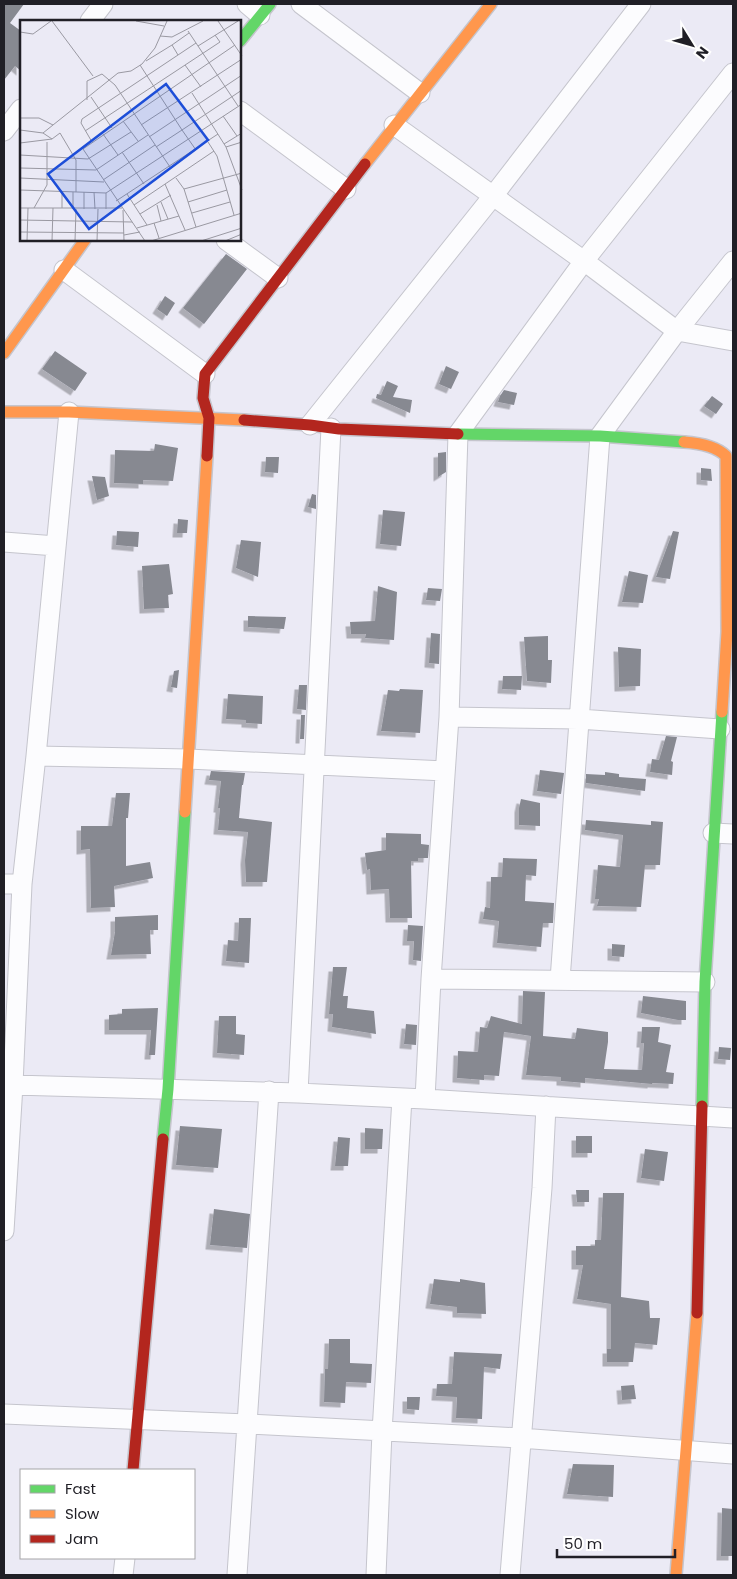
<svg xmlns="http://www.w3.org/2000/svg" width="737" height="1579" font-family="Poppins,sans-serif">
<defs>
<filter id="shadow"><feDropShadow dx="-4.5" dy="4.5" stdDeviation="0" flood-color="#0004"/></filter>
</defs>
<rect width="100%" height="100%" fill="#ebeaf5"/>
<path fill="#878991" filter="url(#shadow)" d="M4 4H24L10 23 21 31V71L15 66 4 80Z
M226 254 247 269 204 324 183 308Z
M165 296 175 303 167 316 157 309Z
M55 351 87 373 75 391 42 369Z
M446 366 459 372 451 389 439 384Z
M387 381 398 386 393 397 412 400 410 413 376 398 377 394 381 395Z
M504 390 517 393 514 405 498 402 500 396Z
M712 396 723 404 716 414 704 406Z
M155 444 178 448 173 481 143 480V484L114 483 115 450 154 451Z
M446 452V472L438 477V453Z
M266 457H279L278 473 265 472Z
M701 468 711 469 712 481 701 480Z
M92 476 105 477 109 496 97 500Z
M312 494 316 495V509L308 507Z
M383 510 405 512 401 546 380 544Z
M178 519 188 520 187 533H177Z
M117 531 139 532 138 547 116 545Z
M673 531 679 532 670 579 656 577Z
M241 540 261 542 258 577 236 568Z
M169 564 173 594 168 595 169 608 144 609 142 566Z
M629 571 648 575 643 603 622 602Z
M378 586 397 592 394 640 365 638 366 634H351L350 622 375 621Z
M428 588 442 589 440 601 426 600Z
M248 616 286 617 284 629 248 627Z
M431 633 440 634 439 664 429 663Z
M548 636V660H552L551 683 527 681 524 637Z
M618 647 641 649 640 686 619 687Z
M179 670 177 688 171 687 174 671Z
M503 676H522L521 690 502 689Z
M299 685H307L306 710 297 709Z
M400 689 423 690 420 733 381 731 388 690 399 691Z
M228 694 263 696 262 724 246 723V720L226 719Z
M301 715H305L304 739H300Z
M666 736 677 737 671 761 673 762 672 775 650 772 652 759 659 760Z
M540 770 564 773 561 794 537 791Z
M211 771 245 773 243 785H242L239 818 272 822 267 882H246L245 860 248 832 218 830 220 808H218L221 781 209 780Z
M605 772 619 774V777L646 779 645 791 586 783V774L605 775Z
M116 793H130L128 818H126V866L150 862 153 878 114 886 115 907 91 908 90 849 81 850V826H112Z
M521 799 540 803V826L519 825V808Z
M586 820 651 825V821L663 822 660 865H645L641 907 597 906 599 899H595L598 865 620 867 623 835 585 830Z
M386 833 421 834V844L429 845 428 858H418V861H411L412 918H390L389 889 371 890 370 869 367 870 365 853 386 850Z
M503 858 537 859 536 876 526 875 525 901 554 903 553 923H543L541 947 497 943 499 921 483 919 485 907 490 908 491 877H502Z
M158 915V930H150L151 954 111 955 115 932V917Z
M239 918H251L249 963 226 961 228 940 238 941Z
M408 925 423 926 421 961 413 960 414 941H407Z
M612 944 625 945 624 957 612 956Z
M333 967H347L343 996H348L347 1008 374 1011 376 1034 332 1027 333 1014H329Z
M523 991 545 992 543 1036 575 1039 577 1028 608 1032V1042L604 1069 642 1070 644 1043H641L642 1027H660L658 1042 671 1045 666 1072 674 1073 673 1084 652 1083V1084L585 1078V1083L561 1081V1077L526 1075 531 1036 504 1032 499 1076 484 1075V1080L457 1078 458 1051 478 1052 480 1027 487 1028 491 1016 522 1024Z
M643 996 686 1001V1020H678L641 1013Z
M158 1008 155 1055H149L151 1030H109V1015L122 1014V1009Z
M219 1016H236V1034L245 1035 244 1055 217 1053Z
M406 1024 417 1025 416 1045 404 1044Z
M719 1047 731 1048 730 1060 718 1059Z
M180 1126 222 1129 218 1168 176 1165Z
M365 1128 383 1129 382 1149H365Z
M576 1136H592V1153H576Z
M338 1137 350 1138 348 1166H335Z
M645 1149 668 1152 664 1181 641 1178Z
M576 1190H589V1202H577Z
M603 1193H624L621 1297 649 1301 650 1318H660L657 1345 635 1343 633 1362H607V1349H611V1304L577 1299 583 1265H576V1246H595V1240H601Z
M214 1209 250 1214 247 1248 210 1245Z
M434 1279 460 1282V1279L485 1283 486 1314 457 1313V1307L430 1304Z
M329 1339H350V1363L372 1364 371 1383 346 1382 345 1403 324 1402 325 1369H328Z
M454 1352 502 1354 500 1369 484 1367 482 1419 456 1418 457 1397 436 1396 437 1384H452Z
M634 1385 636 1399 622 1400 621 1386Z
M407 1397H420L419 1410 407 1409Z
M573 1464 614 1465 613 1497 567 1494Z
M722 1508 733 1509V1556H721Z"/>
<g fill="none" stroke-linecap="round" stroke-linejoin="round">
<g stroke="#c5c5cd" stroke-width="21">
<path id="street" d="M247 4 260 15
M301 4 420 93
M90 21 103 4
M240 111 346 189
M394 125 584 261 677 331 733 341
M4 131 21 109
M226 240 278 278
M64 270 205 374
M310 425 493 196 641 4
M4 542 56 546
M449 717 579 719 720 729
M36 756 188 759 445 771
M713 833 733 834
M4 884H22
M431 979 705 982
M560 980 600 436 677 331 733 261
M13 1085 298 1093 425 1099 733 1118
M298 1093 331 428
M425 1099 431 979 449 717 458 434 584 261 733 73
M4 1231 13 1085 22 884 36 756 69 412
M4 1414 247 1424 269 1091
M123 1575 125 1558
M237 1575 247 1424 520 1438 733 1454
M376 1575 382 1432 402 1098
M510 1575 542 1188 546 1106"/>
</g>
<g stroke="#c5c5cd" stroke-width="14">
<path id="fast" d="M240 41 270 4
M458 434 600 436 684 442
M702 1106 705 982 722 712
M163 1139 168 1089 185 812"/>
</g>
<g stroke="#c5c5cd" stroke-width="14">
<path id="slow" d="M365 164 491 4
M4 353 85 240
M4 412H69L244 420
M684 442C698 443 716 446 726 456L727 632 722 712
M185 812 207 456
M676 1575 697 1313"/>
</g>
<g stroke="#c5c5cd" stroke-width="14">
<path id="jam" d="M244 420 310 425 339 429 458 434
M207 456 209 418 203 398 205 374 365 164
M697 1313 702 1106
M133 1470 163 1139"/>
</g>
<use href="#street" stroke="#fcfcfe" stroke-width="19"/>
<use href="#fast" stroke="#63d668" stroke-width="11"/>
<use href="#slow" stroke="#ff974d" stroke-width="11"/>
<use href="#jam" stroke="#b3261e" stroke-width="11"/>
</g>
<g transform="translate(20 20)">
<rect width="221" height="221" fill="#ebeaf5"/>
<path fill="none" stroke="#9a99a2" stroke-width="1" d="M32 1 73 56M116 1 144 6M198 1 222 36M168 11 218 86M0 12 13 14 31 1M140 16 152 17 183 1M178 26 218 1M158 35 152 25 169 13M126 41 152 25M120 45 162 110 222 70M165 45 181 67M172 73 206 127 222 170M71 77 92 108M67 80V61L82 54 95 65 150 147M203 96 217 116M0 98H19L33 105M103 101 118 121M121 105 222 39M0 110 23 113 32 119 40 113 56 140V172M65 111 200 22 195 15M23 113 98 53 111 51 122 44 135 28 147 1M83 114 98 135M129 117 222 55M72 122 61 103 62 99 176 23M188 122 197 136 214 195M0 123 32 119M204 124 222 113M136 127 162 110 176 130M206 127 222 122M102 132 124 164M0 135 68 139 111 112M0 148 76 150 128 115M0 158 84 162M156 158 164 169 176 207M83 160 135 125M145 164 165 210M164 169 222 153M0 170 86 173 222 84M42 172V188M53 172V188M64 172V189M74 172 75 189M86 173V189M107 174 127 205M96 181 198 114M141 182 148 199M168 182 207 170M114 185 194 131M137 185 141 201M0 188H102M14 188 27 165V122M103 190 104 221M172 193 210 182M120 194 151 175M0 200 112 202M134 203 139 218M117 208 159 196M0 212 104 213M104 215 120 212M7 221 8 188M32 221 33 188M55 221 56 189M77 221 78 189M125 221 63 129 215 25M131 221 222 193M181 221 222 208M205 221 222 214"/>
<path fill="#1d4ed8" fill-opacity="0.15" stroke="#1d4ed8" stroke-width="2.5" d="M146 64 188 120 69 209 28 154Z"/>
<rect width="221" height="221" fill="none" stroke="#201f26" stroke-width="2.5"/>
</g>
<rect width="737" height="1579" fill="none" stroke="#201f26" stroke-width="10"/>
<rect x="20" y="1469" width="175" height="90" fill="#ffffff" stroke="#a6a5a8"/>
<rect x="30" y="1485" width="25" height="8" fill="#63d668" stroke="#a6a5a8"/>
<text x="65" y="1494" font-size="15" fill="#201f26">Fast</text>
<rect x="30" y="1510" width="25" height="8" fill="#ff974d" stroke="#a6a5a8"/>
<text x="65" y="1519" font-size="15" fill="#201f26">Slow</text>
<rect x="30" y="1535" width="25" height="8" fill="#b3261e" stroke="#a6a5a8"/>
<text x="65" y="1544" font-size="15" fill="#201f26">Jam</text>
<g transform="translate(692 45) rotate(127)" stroke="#ffffff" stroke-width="4" paint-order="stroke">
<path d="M0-4L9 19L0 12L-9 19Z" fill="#201f26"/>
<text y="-8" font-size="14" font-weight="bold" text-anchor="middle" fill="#201f26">N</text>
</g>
<path d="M557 1549v8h118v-8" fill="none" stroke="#201f26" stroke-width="2.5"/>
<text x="564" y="1549" font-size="15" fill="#201f26" stroke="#ffffff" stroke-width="4" paint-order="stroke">50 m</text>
</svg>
